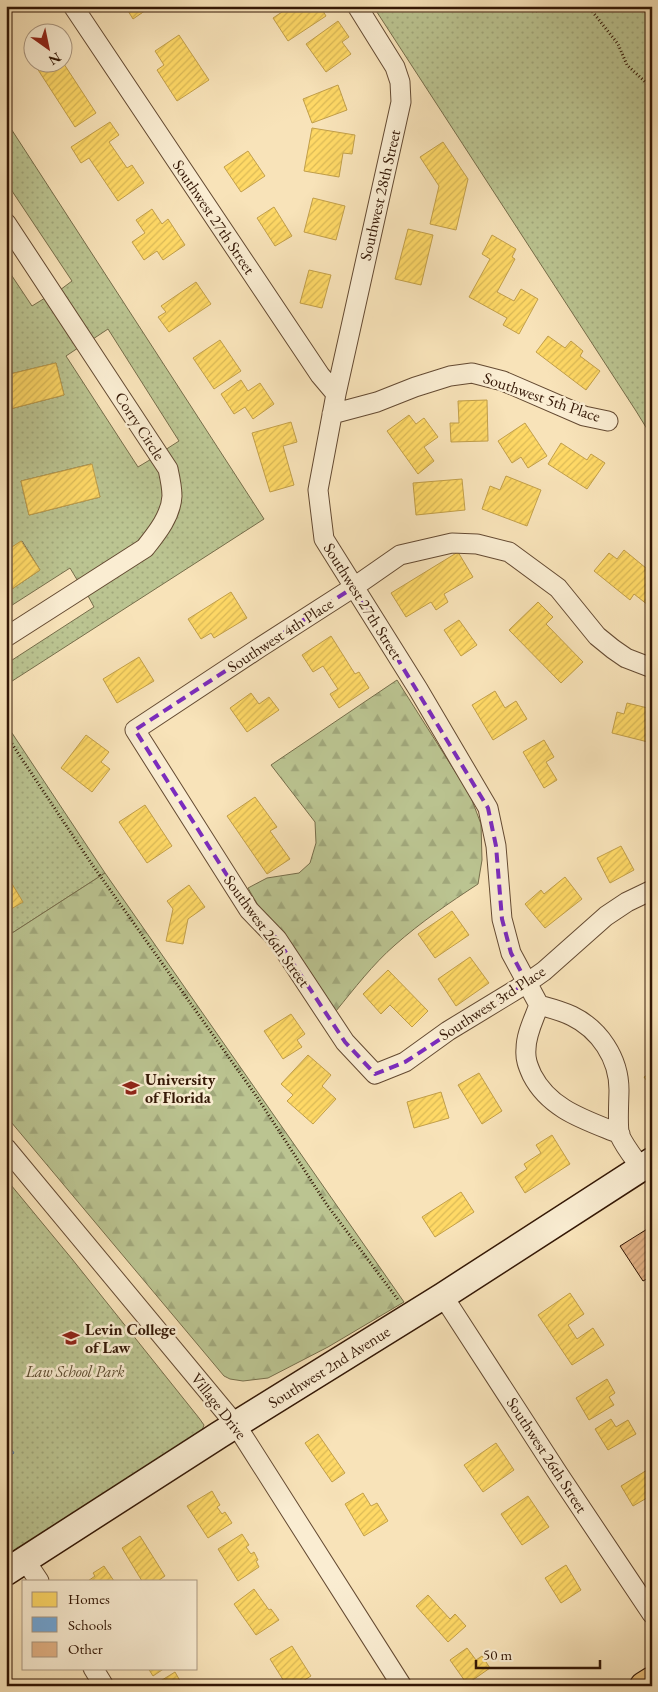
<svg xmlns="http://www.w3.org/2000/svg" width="658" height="1692" font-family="'EB Garamond',serif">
<defs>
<pattern id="grass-dots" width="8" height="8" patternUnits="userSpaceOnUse" patternTransform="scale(1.25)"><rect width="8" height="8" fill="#bbc491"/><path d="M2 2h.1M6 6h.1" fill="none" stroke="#a1a87c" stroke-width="1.8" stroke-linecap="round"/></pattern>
<pattern id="forest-firs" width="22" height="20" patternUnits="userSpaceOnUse" patternTransform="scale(1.25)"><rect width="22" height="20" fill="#bbc491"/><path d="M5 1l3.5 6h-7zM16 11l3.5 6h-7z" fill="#a1a87c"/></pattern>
<pattern id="homes-hatch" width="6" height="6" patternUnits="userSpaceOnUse" patternTransform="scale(1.25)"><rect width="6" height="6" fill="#ffd966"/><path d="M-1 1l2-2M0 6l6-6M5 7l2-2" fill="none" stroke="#dbba57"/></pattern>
<pattern id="schools-hatch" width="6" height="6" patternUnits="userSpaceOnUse" patternTransform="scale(1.25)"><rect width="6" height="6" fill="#6fa8dc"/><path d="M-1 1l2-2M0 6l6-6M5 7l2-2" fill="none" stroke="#5c88b0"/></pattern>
<pattern id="building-hatch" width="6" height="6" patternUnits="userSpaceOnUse" patternTransform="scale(1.25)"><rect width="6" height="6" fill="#e2b285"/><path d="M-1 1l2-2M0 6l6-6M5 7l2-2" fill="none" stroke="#c29871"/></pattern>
</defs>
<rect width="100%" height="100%" fill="#f8e3b9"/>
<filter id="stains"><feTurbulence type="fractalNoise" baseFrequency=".004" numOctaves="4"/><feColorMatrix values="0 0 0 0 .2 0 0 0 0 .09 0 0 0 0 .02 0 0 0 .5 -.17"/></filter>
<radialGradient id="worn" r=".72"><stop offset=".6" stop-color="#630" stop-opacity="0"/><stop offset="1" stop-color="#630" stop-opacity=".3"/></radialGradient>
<path fill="url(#grass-dots)" stroke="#776e4b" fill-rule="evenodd" d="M373 6H652V437L636 411Z
M6 121 264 519 6 685V664L94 607 87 594 161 538 165 450 179 441 108 329 93 339 60 290 72 281 6 182Z
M6 267 32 306 45 298 78 348 66 356 138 467 153 458 160 471 164 496 158 516 140 542 79 583 70 568 6 609V593L40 570 22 541 6 551V410L64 395 56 363 6 375ZM91 464 100 497 29 515 21 481Z
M6 724 105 873 6 937Z
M6 1179 72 1259 199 1418 204 1425 201 1433 6 1561Z"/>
<path fill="url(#forest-firs)" stroke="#776e4b" d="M397 680 470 795 481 824 482 860 478 884C449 903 421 922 395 945 373 964 354 989 336 1011L292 944 259 907 248 888 267 878 299 873 310 863 316 843 315 822 271 765Z
M105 873 404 1302 328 1347 268 1378 243 1381 230 1379 224 1376 6 1116V937Z"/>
<path fill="url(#homes-hatch)" stroke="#c29f49" d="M125 6H152L133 19Z
M291 6H320L326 16 288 41 273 18Z
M338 21 349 37 342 42 351 54 326 72 306 44Z
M179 35 209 80 177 101 157 70 164 65 155 51Z
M62 61 96 113 75 127 33 62H62Z
M338 85 347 110 312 123 303 99Z
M110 122 119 135 109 142 127 168 132 165 144 183 118 201 89 158 81 163 71 147Z
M312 128 355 135 352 154 343 153 339 177 304 171Z
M443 142 468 179 456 230 430 224 439 186 420 157Z
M248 151 265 176 241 192 224 167Z
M313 198 345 206 336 240 304 232Z
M274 207 292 236 275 246 257 218Z
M152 209 162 224 168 219 185 245 163 260 157 251 144 260 132 242 145 233 136 220Z
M408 229 433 235 421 285 395 279Z
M492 235 516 249 512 257 515 259 497 292 514 301 521 289 538 299 519 334 503 325 507 318 469 297 490 259 482 254Z
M309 270 331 275 322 308 300 303Z
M196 282 211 304 169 332 158 317 166 312 161 306Z
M548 336 565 348 571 341 583 351 580 356 600 371 586 390 536 352Z
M220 340 241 371 214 389 193 358Z
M56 363 64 395 6 410V375Z
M241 380 248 391 260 383 274 404 253 419 245 407 234 414 221 394Z
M487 400 488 441 451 442 450 423H459L458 401Z
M409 415 416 424 424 418 438 437 424 447 434 461 418 474 387 431Z
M291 422 297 442 283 446 294 485 270 492 252 433Z
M525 423 547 456 528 468 521 457 512 463 498 441Z
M561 443 587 460 591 454 605 463 587 489 548 464Z
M92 464 100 497 29 515 21 481Z
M506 476 541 490 527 526 482 509 490 486 500 490Z
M462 479 465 510 416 515 413 483Z
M21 541 40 570 6 593V551Z
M624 550 652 573V601L648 605 634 594 630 600 594 571 609 553 617 559Z
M458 552 473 577 444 594 448 602 436 610 431 602 406 617 391 593Z
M231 592 247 618 214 638 211 633 201 639 188 619Z
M538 602 553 617 546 624 583 662 561 683 509 630Z
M459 620 477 645 461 656 444 630Z
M331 636 355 674 359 672 369 688 339 708 330 694 338 689 323 666 313 672 302 655Z
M139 657 154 681 117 703 103 679Z
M495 691 505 708 516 701 527 719 493 740 472 705Z
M251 693 259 704 269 697 279 710 247 732 230 708Z
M627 703 652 709V743L612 733 617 712 624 714Z
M86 735 109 752 101 762 110 769 92 792 61 768Z
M544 740 554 757 546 762 557 780 544 788 523 752Z
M255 797 277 827 270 831 290 859 267 874 227 816Z
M145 805 172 846 147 863 119 822Z
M621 846 634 870 610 883 597 858Z
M6 874 23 902 6 912Z
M565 877 582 899 545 928 525 904 541 890 544 894Z
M189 885 205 907 188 919 183 944 166 941 173 909 167 901Z
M452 911 469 935 435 958 418 934Z
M470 957 489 983 456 1006 438 979Z
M388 970 428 1011 412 1027 390 1005 381 1014 363 994Z
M291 1014 305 1034 297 1040 302 1047 283 1059 264 1031Z
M308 1055 331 1075 322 1086 336 1099 313 1124 287 1101 293 1095 281 1084Z
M652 1072V1088L644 1077Z
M479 1073 502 1111 482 1124 458 1085Z
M441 1092 449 1118 414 1128 407 1102Z
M552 1135 570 1164 525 1193 515 1177 527 1169 524 1164 541 1153 536 1145Z
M461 1192 474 1212 435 1237 422 1217Z
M570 1293 584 1314 568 1325 577 1339 593 1328 604 1345 572 1365 538 1315Z
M607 1379 615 1393 609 1397 614 1405 589 1420 576 1398Z
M611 1419 616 1427 628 1420 636 1434 608 1450 595 1429Z
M318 1434 345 1473 332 1482 305 1443Z
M496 1443 514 1470 483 1492 464 1465Z
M652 1467V1495L633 1506 621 1486Z
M212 1491 220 1505 217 1507 222 1514 225 1512 232 1523 208 1538 187 1506Z
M363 1493 371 1506 377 1503 388 1521 364 1536 345 1504Z
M528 1496 549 1527 522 1545 501 1514Z
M242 1534 249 1545 246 1547 251 1554 254 1552 258 1560 256 1561 259 1567 238 1581 218 1549Z
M140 1536 165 1576 158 1581H142L122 1548Z
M566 1565 581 1590 561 1603 545 1578Z
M104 1566 114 1581H88L95 1576 93 1573Z
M254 1589 269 1610 271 1609 279 1620 256 1635 234 1604Z
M428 1595 450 1619 455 1614 466 1626 448 1642 416 1606Z
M292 1646 311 1676 295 1686H287L270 1659Z
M467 1648 476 1660 482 1656 490 1668 467 1684 450 1660Z
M148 1668H165L153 1676Z
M175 1672 183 1686H155L154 1685Z"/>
<path fill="url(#schools-hatch)" stroke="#5d7c9c" d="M6 1441 14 1453 6 1458Z"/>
<path fill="url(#building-hatch)" stroke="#331705" d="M652 1226V1276L643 1281 620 1246Z"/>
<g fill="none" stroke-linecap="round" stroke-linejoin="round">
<g stroke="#644a32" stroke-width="21">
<path id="street" d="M73 6 320 375 336 394 318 490 324 539 418 689 488 808 496 846 502 919 511 953 539 1005C550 1008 562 1011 572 1016 599 1029 619 1058 619 1090 619 1099 617 1128 620 1136 625 1147 634 1158 641 1168
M6 223 168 469C170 478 172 487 172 496 171 516 156 534 145 548L6 637
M336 394 401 102 400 82 395 67 357 6
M332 414 377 402 415 387 450 376 472 373 503 381 584 416 608 421
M652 668 626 658 613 649 597 636 558 588 509 552 477 544 452 543 400 555 354 587 259 648 135 730 249 910 277 939 345 1042 375 1074 405 1062 448 1031 527 983 544 971 606 916 627 902 652 890
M539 1005C534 1019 526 1034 526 1049 525 1059 528 1066 532 1075 550 1110 586 1120 620 1134
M6 1148 236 1425 402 1686
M443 1296 559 1475 652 1614
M25 1560 39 1581
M93 1668 104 1686"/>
</g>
<g stroke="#331705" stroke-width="29">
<path id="secondary" d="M6 1572 219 1435 443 1296 652 1161"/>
</g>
<g stroke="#331705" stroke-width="30">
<path id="primary" d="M644 1686 652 1681"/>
</g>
<path stroke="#331705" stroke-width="3" stroke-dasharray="1 2.5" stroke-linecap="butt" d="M523 6C533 13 537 12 547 6
M588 6 618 44 627 65 652 88
M6 735 91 863 257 1097 327 1205 399 1301"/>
<use href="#street" stroke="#faedd2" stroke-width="19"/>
<use href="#secondary" stroke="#faedd2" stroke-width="26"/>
<use href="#primary" stroke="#ecc27c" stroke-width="28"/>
</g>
<path fill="none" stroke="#7b2cbf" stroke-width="4" stroke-dasharray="10 6" stroke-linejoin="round" d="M354 587 488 808 496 846 502 919 511 953 527 983 405 1062 375 1074 345 1042 277 939 249 910 135 730Z"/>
<defs>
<g id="university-bare" transform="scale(1.35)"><path d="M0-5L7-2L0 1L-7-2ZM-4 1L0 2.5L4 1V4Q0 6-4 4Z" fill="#8f2418" stroke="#faedd2" stroke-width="2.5" paint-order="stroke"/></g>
</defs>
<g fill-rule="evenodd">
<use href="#university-bare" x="131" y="1088"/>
<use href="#university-bare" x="71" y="1338"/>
</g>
<g text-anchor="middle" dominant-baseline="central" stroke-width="5" stroke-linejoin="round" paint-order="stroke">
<g font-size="16" fill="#331705" stroke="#faedd2">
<text transform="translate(380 195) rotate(-77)">Southwest 28th Street</text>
<text transform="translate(214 217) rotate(56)">Southwest 27th Street</text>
<text transform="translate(542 397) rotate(19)">Southwest 5th Place</text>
<text transform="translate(140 426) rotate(57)">Corry Circle</text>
<text transform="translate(363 601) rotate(58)">Southwest 27th Street</text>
<text transform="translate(280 635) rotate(-33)">Southwest 4th Place</text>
<text transform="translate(267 931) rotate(54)">Southwest 26th Street</text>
<text transform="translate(492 1003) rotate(-33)">Southwest 3rd Place</text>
<text transform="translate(329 1367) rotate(-32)">Southwest 2nd Avenue</text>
<text transform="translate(219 1406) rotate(52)">Village Drive</text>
<text transform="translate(547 1455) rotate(57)">Southwest 26th Street</text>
</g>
<g font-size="16" font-weight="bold" fill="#331705" stroke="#faedd2" text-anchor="start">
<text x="145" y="1079">University<tspan x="145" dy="18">of Florida</tspan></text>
<text x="85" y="1329">Levin College<tspan x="85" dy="18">of Law</tspan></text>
</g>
<g font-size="16" font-style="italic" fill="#5c4b2f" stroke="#faedd2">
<text x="75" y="1371">Law School Park</text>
</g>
</g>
<rect width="658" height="1692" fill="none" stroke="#f8e3b9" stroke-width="25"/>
<rect x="8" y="8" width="643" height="1677" fill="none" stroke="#331705" stroke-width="2.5"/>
<rect x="12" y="12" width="633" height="1667" fill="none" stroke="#331705"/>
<rect x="22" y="1580" width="175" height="90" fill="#faedd2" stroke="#aa9780"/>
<rect x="32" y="1592" width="25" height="15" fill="#ffd966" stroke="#aa9780"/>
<text x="68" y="1604" font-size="15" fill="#331705">Homes</text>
<rect x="32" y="1617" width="25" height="15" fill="#6fa8dc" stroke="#aa9780"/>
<text x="68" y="1630" font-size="15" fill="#331705">Schools</text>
<rect x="32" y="1642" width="25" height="15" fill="#e2b285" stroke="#aa9780"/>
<text x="68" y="1654" font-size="15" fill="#331705">Other</text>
<g transform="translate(48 48) rotate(147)"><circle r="24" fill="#faedd2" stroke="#aa9780"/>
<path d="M0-4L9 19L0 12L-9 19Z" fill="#8f2418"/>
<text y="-8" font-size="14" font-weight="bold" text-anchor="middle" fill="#331705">N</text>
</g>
<path d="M476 1660v8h124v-8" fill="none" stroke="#331705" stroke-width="2.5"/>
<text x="483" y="1660" font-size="15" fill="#331705" stroke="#faedd2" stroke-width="4" paint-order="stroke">50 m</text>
<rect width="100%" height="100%" filter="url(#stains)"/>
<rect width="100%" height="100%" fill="url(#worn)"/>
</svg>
